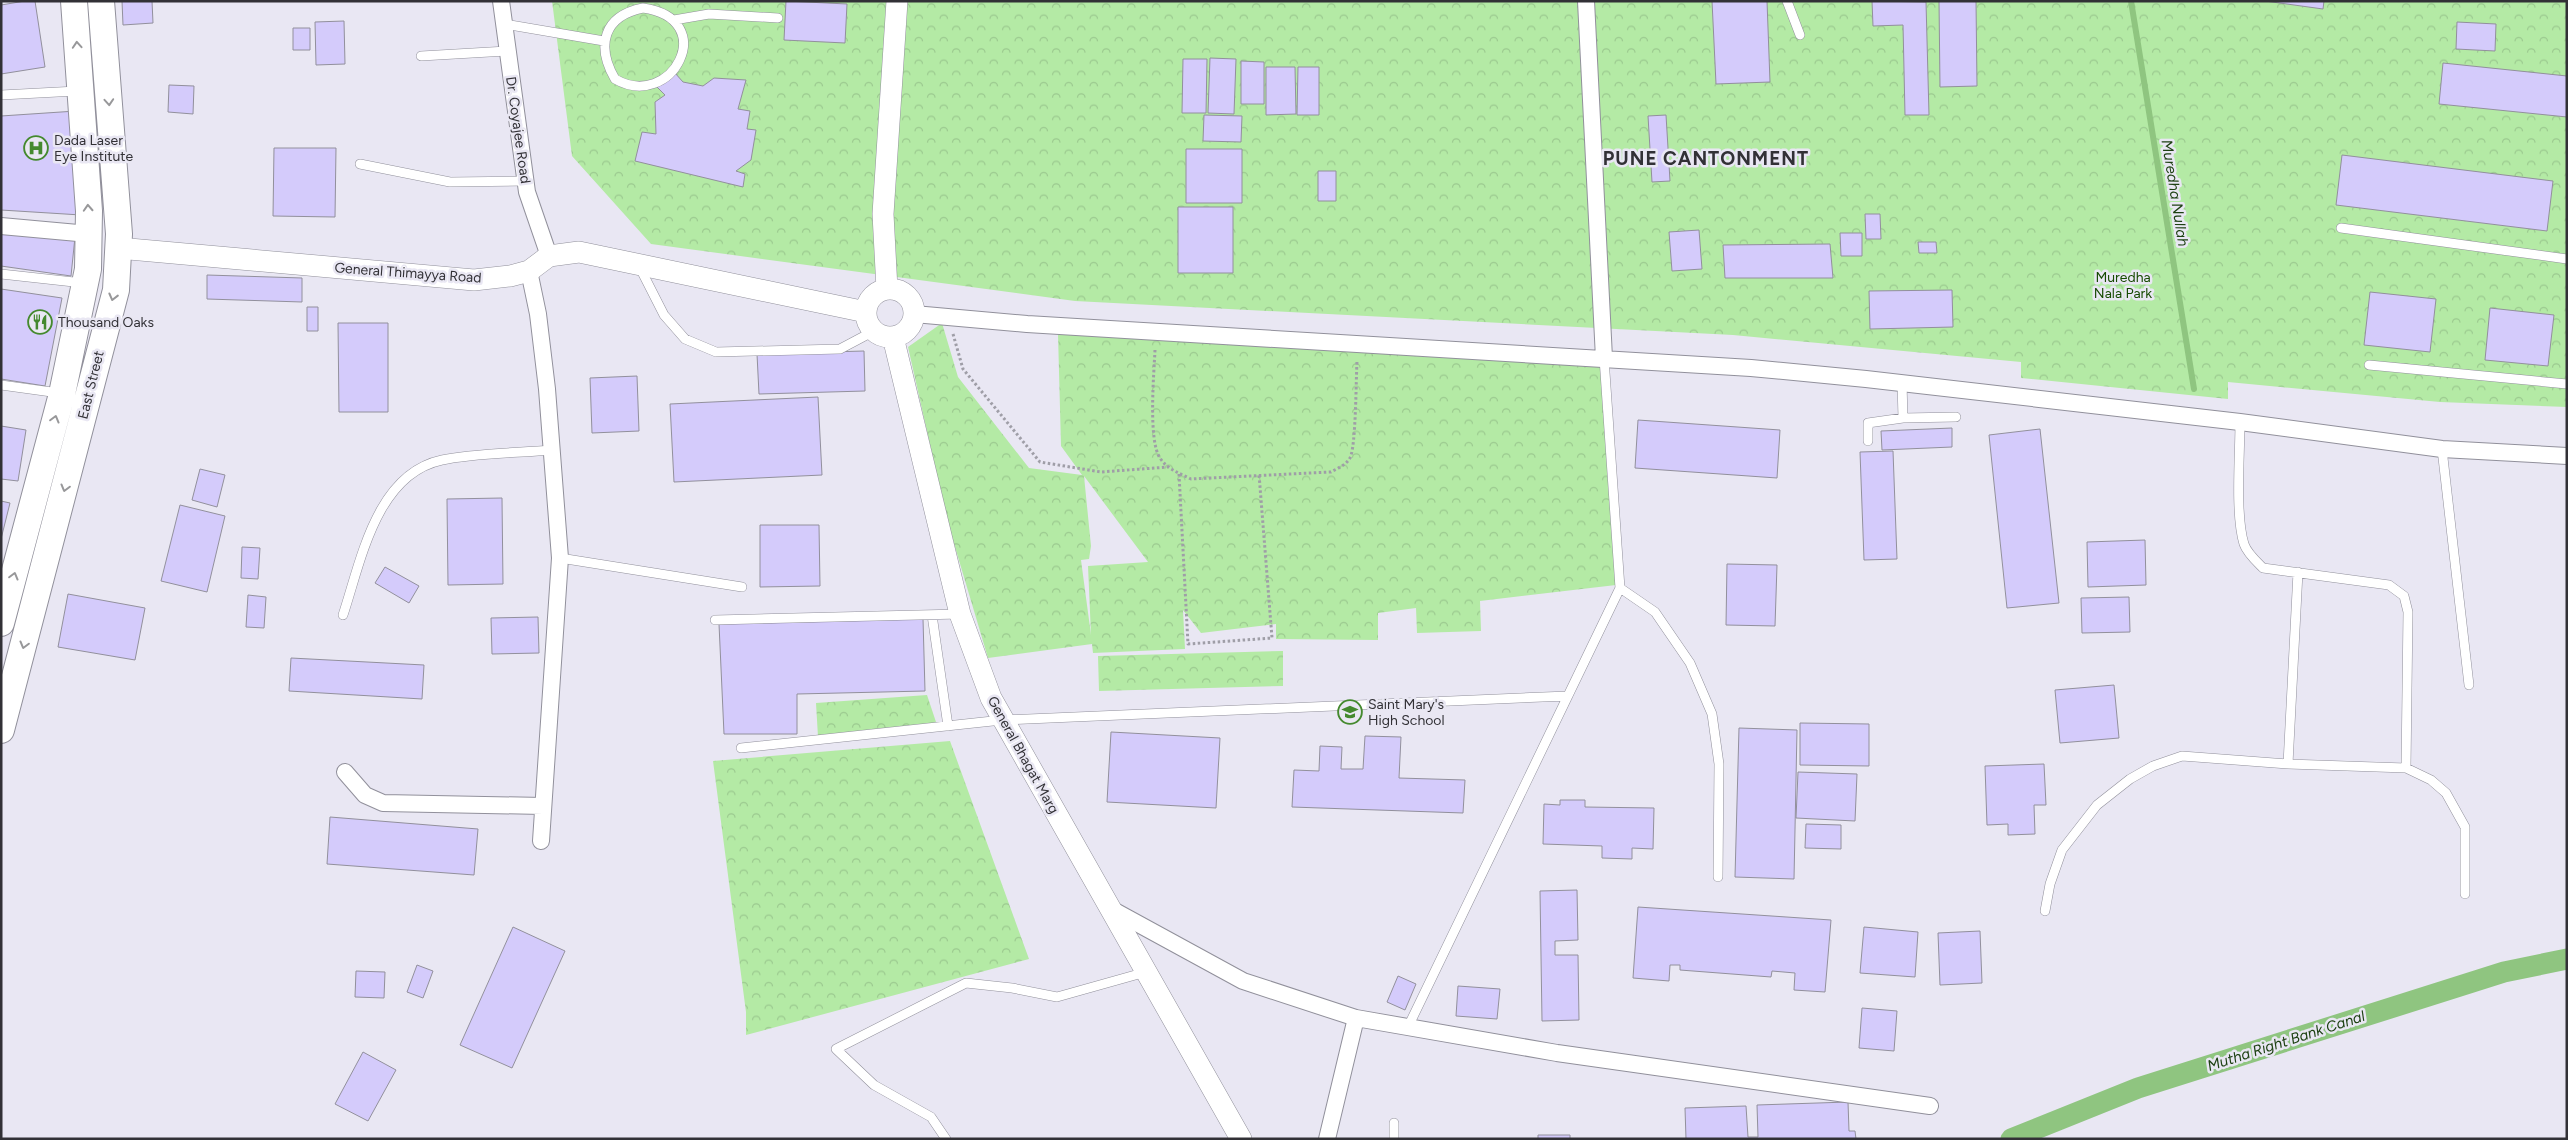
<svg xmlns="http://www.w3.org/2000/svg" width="2568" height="1140" font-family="Figtree,sans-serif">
<defs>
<pattern id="park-crowns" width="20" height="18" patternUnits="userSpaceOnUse" patternTransform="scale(1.25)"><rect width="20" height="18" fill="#b4eaa5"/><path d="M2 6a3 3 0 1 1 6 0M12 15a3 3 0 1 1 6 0" fill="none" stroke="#9bc98f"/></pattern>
</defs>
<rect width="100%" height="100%" fill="#e9e7f3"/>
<path fill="url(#park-crowns)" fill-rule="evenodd" d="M552 1H2567V407L2440 402 2228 382V399L2021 378V362L1733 335 1075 301 651 244 572 156Z
M942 323 958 377 1029 468 1082 475 1061 446 1058 334 1601 363 1616 585 1480 601 1481 631 1417 633 1416 608 1378 613V640L1276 639V624L1201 633 1183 610 1185 649 1093 653 1092 644 988 658 947 520 908 347ZM1084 476 1148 562 1088 566 1091 635 1081 560 1089 559 1091 546Z
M1283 651V686L1099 691 1098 656Z
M927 695 937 725 818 737 816 703Z
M950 741 1029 959 746 1035V1012L713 761Z"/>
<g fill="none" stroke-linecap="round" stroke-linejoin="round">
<path stroke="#8fc580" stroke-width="6" d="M2131 1 2194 389"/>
<path stroke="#8fc580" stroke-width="21" d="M2011 1139 2138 1088 2504 972 2567 959"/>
</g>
<path fill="#d4cbfb" stroke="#92909c" d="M25 1H35L45 67 1 74V5Z
M122 1H152L153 23 123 25Z
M786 1 847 4 845 43 784 40Z
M1712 1H1767L1770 82 1716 84Z
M1872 1 1926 2 1929 115H1905L1903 25 1873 26Z
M1939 1H1976L1977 86 1940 87Z
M2265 1H2324L2323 9Z
M344 21 345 64 316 65 315 22Z
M2457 22 2496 24 2495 51 2456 49Z
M293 28H310V50H293Z
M1210 58 1236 59 1234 114 1208 113Z
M1183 59H1207L1206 113H1182Z
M1241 61 1264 62V104H1241Z
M2443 63 2567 76V117L2439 104Z
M1266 67H1295L1296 114 1266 115Z
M1298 67H1319V115H1297Z
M675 73 683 82 703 86 714 78 746 80 738 109 750 111 747 129 756 130 751 160 736 171 745 174 743 187 635 161 642 132 656 134 655 102 665 95 656 86Z
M169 85 194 86 193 114 168 112Z
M76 111 81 215 1 210V116Z
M1204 115 1242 116 1241 142 1203 141Z
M1666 115 1670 181 1652 182 1648 116Z
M274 148H336L335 217 273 216Z
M1186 149H1242V203H1186Z
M2342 155 2553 181 2547 231 2336 205Z
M1318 171H1336V201H1318Z
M1178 207H1233V273H1178Z
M1865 214H1880L1881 239H1866Z
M1699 230 1702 269 1672 271 1669 232Z
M1 231 75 237 71 276 1 266Z
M1840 233H1862V256H1841Z
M1918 242H1936L1937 253H1919Z
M1830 244 1833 278H1725L1723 245Z
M207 275 302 278V302L207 299Z
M1 289 62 298 45 386 1 379Z
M1952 290 1953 327 1870 329 1869 291Z
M2370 292 2436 299 2430 352 2364 345Z
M307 307H318V331H307Z
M2490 308 2554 315 2548 366 2485 360Z
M338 323H388V412H339Z
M864 351 865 391 759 394 757 354Z
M637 376 639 431 592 433 590 378Z
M818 397 822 475 674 482 670 404Z
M1638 420 1780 430 1777 478 1635 468Z
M1 426 26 430 18 481 1 479Z
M1952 428V447L1882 450 1881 431Z
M2040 429 2059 603 2007 608 1989 435Z
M1893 451 1897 559 1864 560 1860 452Z
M200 469 225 475 217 507 192 500Z
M502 498 503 584 448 585 447 499Z
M1 501 10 503 1 539Z
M180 505 225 516 207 592 161 581Z
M760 525H819L820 586 760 587Z
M2145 540 2146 585 2088 587 2087 542Z
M242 547 260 548 258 579 241 578Z
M1727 564 1777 565 1775 626 1726 625Z
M385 567 419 586 409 603 375 583Z
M68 594 145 608 135 660 58 647Z
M248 595 266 597 264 628 246 627Z
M2129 597 2130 632 2082 633 2081 598Z
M538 617 539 653 492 654 491 618Z
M923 619 925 691 797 694V734H724L719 624Z
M291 658 424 665 422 699 289 691Z
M2114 685 2119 738 2060 743 2055 690Z
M1800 723 1869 724V766L1800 765Z
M1739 728 1797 730 1794 879 1735 877Z
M1111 732 1220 738 1216 808 1107 802Z
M1365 736 1401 737 1399 778 1465 780 1463 813 1292 807 1294 770 1319 771 1320 746 1342 747 1341 769H1363Z
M2044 764 2046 805H2034L2035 834 2008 835V824L1987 825 1985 766Z
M1798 772 1857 774 1855 821 1796 818Z
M1560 800H1585V807L1654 808 1653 849 1632 848V859L1602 858V846L1543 844 1544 804 1560 805Z
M330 817 478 829 474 875 327 864Z
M1806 824 1841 825V849L1805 848Z
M1577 890 1578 940 1555 941V955H1578L1579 1020 1542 1021 1540 891Z
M1638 907 1831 920 1825 992 1794 990 1795 973 1772 971 1771 977 1680 970V965H1670L1669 981 1633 978Z
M513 927 565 951 512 1068 460 1045Z
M1864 927 1918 932 1915 977 1860 973Z
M1980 931 1982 983 1940 985 1938 933Z
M417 965 433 971 423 998 407 992Z
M356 971 385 972 384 998 355 997Z
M1398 976 1416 984 1405 1010 1387 1002Z
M1458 986 1500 989 1497 1019 1456 1016Z
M1862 1008 1897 1011 1894 1051 1859 1048Z
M363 1052 396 1070 368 1121 335 1104Z
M1848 1102 1849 1131H1855L1856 1139H1686L1685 1108 1746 1106 1748 1137H1758L1757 1105Z
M1538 1135H1570V1139H1538Z"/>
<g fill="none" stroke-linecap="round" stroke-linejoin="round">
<g stroke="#91909b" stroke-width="10">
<path id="service" d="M1787 1 1800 35
M643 8C721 19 672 112 615 79 596 46 603 16 643 8Z
M674 20 709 14 778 18
M504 24 604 41
M421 56 507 51
M1 95 77 91
M360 164 450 182 525 181
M2341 228 2567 259
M639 266 664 315 685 339 716 352 840 349 874 331
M1 274 83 283
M2369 365 2567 384
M1902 383 1903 418
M1 385 59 393
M2240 422C2240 454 2235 515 2244 544 2247 553 2256 561 2263 568L2389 585 2404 596 2408 612 2406 768
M1868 441V423L1903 418 1956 417
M2442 449 2469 685
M560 558 742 587
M1620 588 1655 612 1690 663 1712 714 1719 764 1718 877
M343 615C361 561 376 474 442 460 474 453 518 453 552 450
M932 615 948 726
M715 620 960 614
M741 748 1002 720 1568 696
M2288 764 2298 572
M2045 911 2050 884 2062 850 2097 805 2130 779 2153 766 2182 756 2288 764 2406 768 2431 780 2446 793 2465 827V894
M1408 1027 1620 588 1604 358
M1394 1123V1139
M946 1139 931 1117 874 1085 836 1049 966 983 1012 988 1057 997 1146 972"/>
</g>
<g stroke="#91909b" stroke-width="18">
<path id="minor" d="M501 1 527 192 549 256
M1586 1 1604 358
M1 226 89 234
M529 271 538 314 547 389 560 558 541 841
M914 314 1027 324 1751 368 1866 379 2240 422 2442 449 2567 456
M345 772 365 795 383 803 543 806
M1111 909 1243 981 1356 1018 1557 1053 1930 1106
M1327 1139 1356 1018"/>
</g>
<g stroke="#91909b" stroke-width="22">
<path id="tertiary" d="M118 248 474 280 510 276 529 271 549 256 579 252 866 312
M887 289 883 214 897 1
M866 313a24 24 0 1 1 48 0a24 24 0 1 1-48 0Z
M893 337 960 614 991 698 1241 1139"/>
</g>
<g stroke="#91909b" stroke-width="28">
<path id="primary" d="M1 623 62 394 88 269 89 211 74 1
M1 730 116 290 119 234 101 1"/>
</g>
<path stroke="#9f9ea7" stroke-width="3" stroke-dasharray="2.5 2.5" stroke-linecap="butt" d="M953 334 963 369 1040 462 1101 472 1168 467
M1155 350C1154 373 1148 441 1160 458 1167 469 1179 473 1191 479L1331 472C1338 468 1346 465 1350 458 1356 447 1356 378 1357 361
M1179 474 1188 644 1272 638 1259 474"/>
<use href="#service" stroke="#fff" stroke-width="9"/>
<use href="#minor" stroke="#fff" stroke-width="16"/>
<use href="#tertiary" stroke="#fff" stroke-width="21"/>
<use href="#primary" stroke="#fff" stroke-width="26"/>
</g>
<defs><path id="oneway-chevron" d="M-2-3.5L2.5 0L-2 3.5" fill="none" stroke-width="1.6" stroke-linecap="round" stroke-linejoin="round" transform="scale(1.25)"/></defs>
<g stroke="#98989a">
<use href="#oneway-chevron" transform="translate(77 45) rotate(-94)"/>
<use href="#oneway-chevron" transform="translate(109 102) rotate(86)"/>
<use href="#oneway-chevron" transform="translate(88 208) rotate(-93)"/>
<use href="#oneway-chevron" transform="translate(113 297) rotate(104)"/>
<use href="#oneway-chevron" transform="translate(55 419) rotate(-75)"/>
<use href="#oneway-chevron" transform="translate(65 488) rotate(105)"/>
<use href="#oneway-chevron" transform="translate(14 576) rotate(-75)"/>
<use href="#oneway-chevron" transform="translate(24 645) rotate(105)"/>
</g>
<defs>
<g id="hospital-ring" transform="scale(1.25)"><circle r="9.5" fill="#e9e7f3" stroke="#44892e" stroke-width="1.5"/><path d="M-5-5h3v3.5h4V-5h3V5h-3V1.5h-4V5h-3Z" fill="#44892e"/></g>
<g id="restaurant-ring" transform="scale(1.25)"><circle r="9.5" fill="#e9e7f3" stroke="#44892e" stroke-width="1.5"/><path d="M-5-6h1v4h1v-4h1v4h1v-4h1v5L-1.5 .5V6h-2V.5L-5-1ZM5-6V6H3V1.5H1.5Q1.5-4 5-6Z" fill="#44892e"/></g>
<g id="school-ring" transform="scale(1.25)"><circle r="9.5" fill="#e9e7f3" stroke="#44892e" stroke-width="1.5"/><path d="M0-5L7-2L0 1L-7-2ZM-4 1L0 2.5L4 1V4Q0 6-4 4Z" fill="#44892e"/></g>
</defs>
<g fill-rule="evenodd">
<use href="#hospital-ring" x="36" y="148"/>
<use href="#restaurant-ring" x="40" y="322"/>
<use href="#school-ring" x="1350" y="712"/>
</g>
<g text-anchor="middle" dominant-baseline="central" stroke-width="5" stroke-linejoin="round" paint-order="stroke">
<g font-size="14" fill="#323136" stroke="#e9e7f3">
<text transform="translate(518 130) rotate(82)">Dr. Coyajee Road</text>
<text transform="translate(408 273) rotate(4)">General Thimayya Road</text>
<text transform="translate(91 385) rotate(-76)">East Street</text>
<text transform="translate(1023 755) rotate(61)">General Bhagat Marg</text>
</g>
<g font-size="14" fill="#323136" stroke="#e9e7f3" text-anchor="start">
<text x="54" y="140">Dada Laser<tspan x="54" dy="16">Eye Institute</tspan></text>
<text x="58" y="322">Thousand Oaks</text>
<text x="1368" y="704">Saint Mary's<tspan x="1368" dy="16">High School</tspan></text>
</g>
<g font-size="14" fill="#174b02" stroke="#e9e7f3">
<text x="2123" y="277">Muredha<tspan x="2123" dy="16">Nala Park</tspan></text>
</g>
<g font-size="15" font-style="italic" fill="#1d4112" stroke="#e9e7f3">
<text transform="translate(2175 193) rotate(81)">Muredha Nullah</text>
<text transform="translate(2286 1041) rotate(-18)">Mutha Right Bank Canal</text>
</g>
<g font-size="19" font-weight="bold" letter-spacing="1" fill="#323136" stroke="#e9e7f3">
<text x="1706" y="158">PUNE CANTONMENT</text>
</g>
</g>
<rect width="2568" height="1140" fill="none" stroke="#323136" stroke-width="5"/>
</svg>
